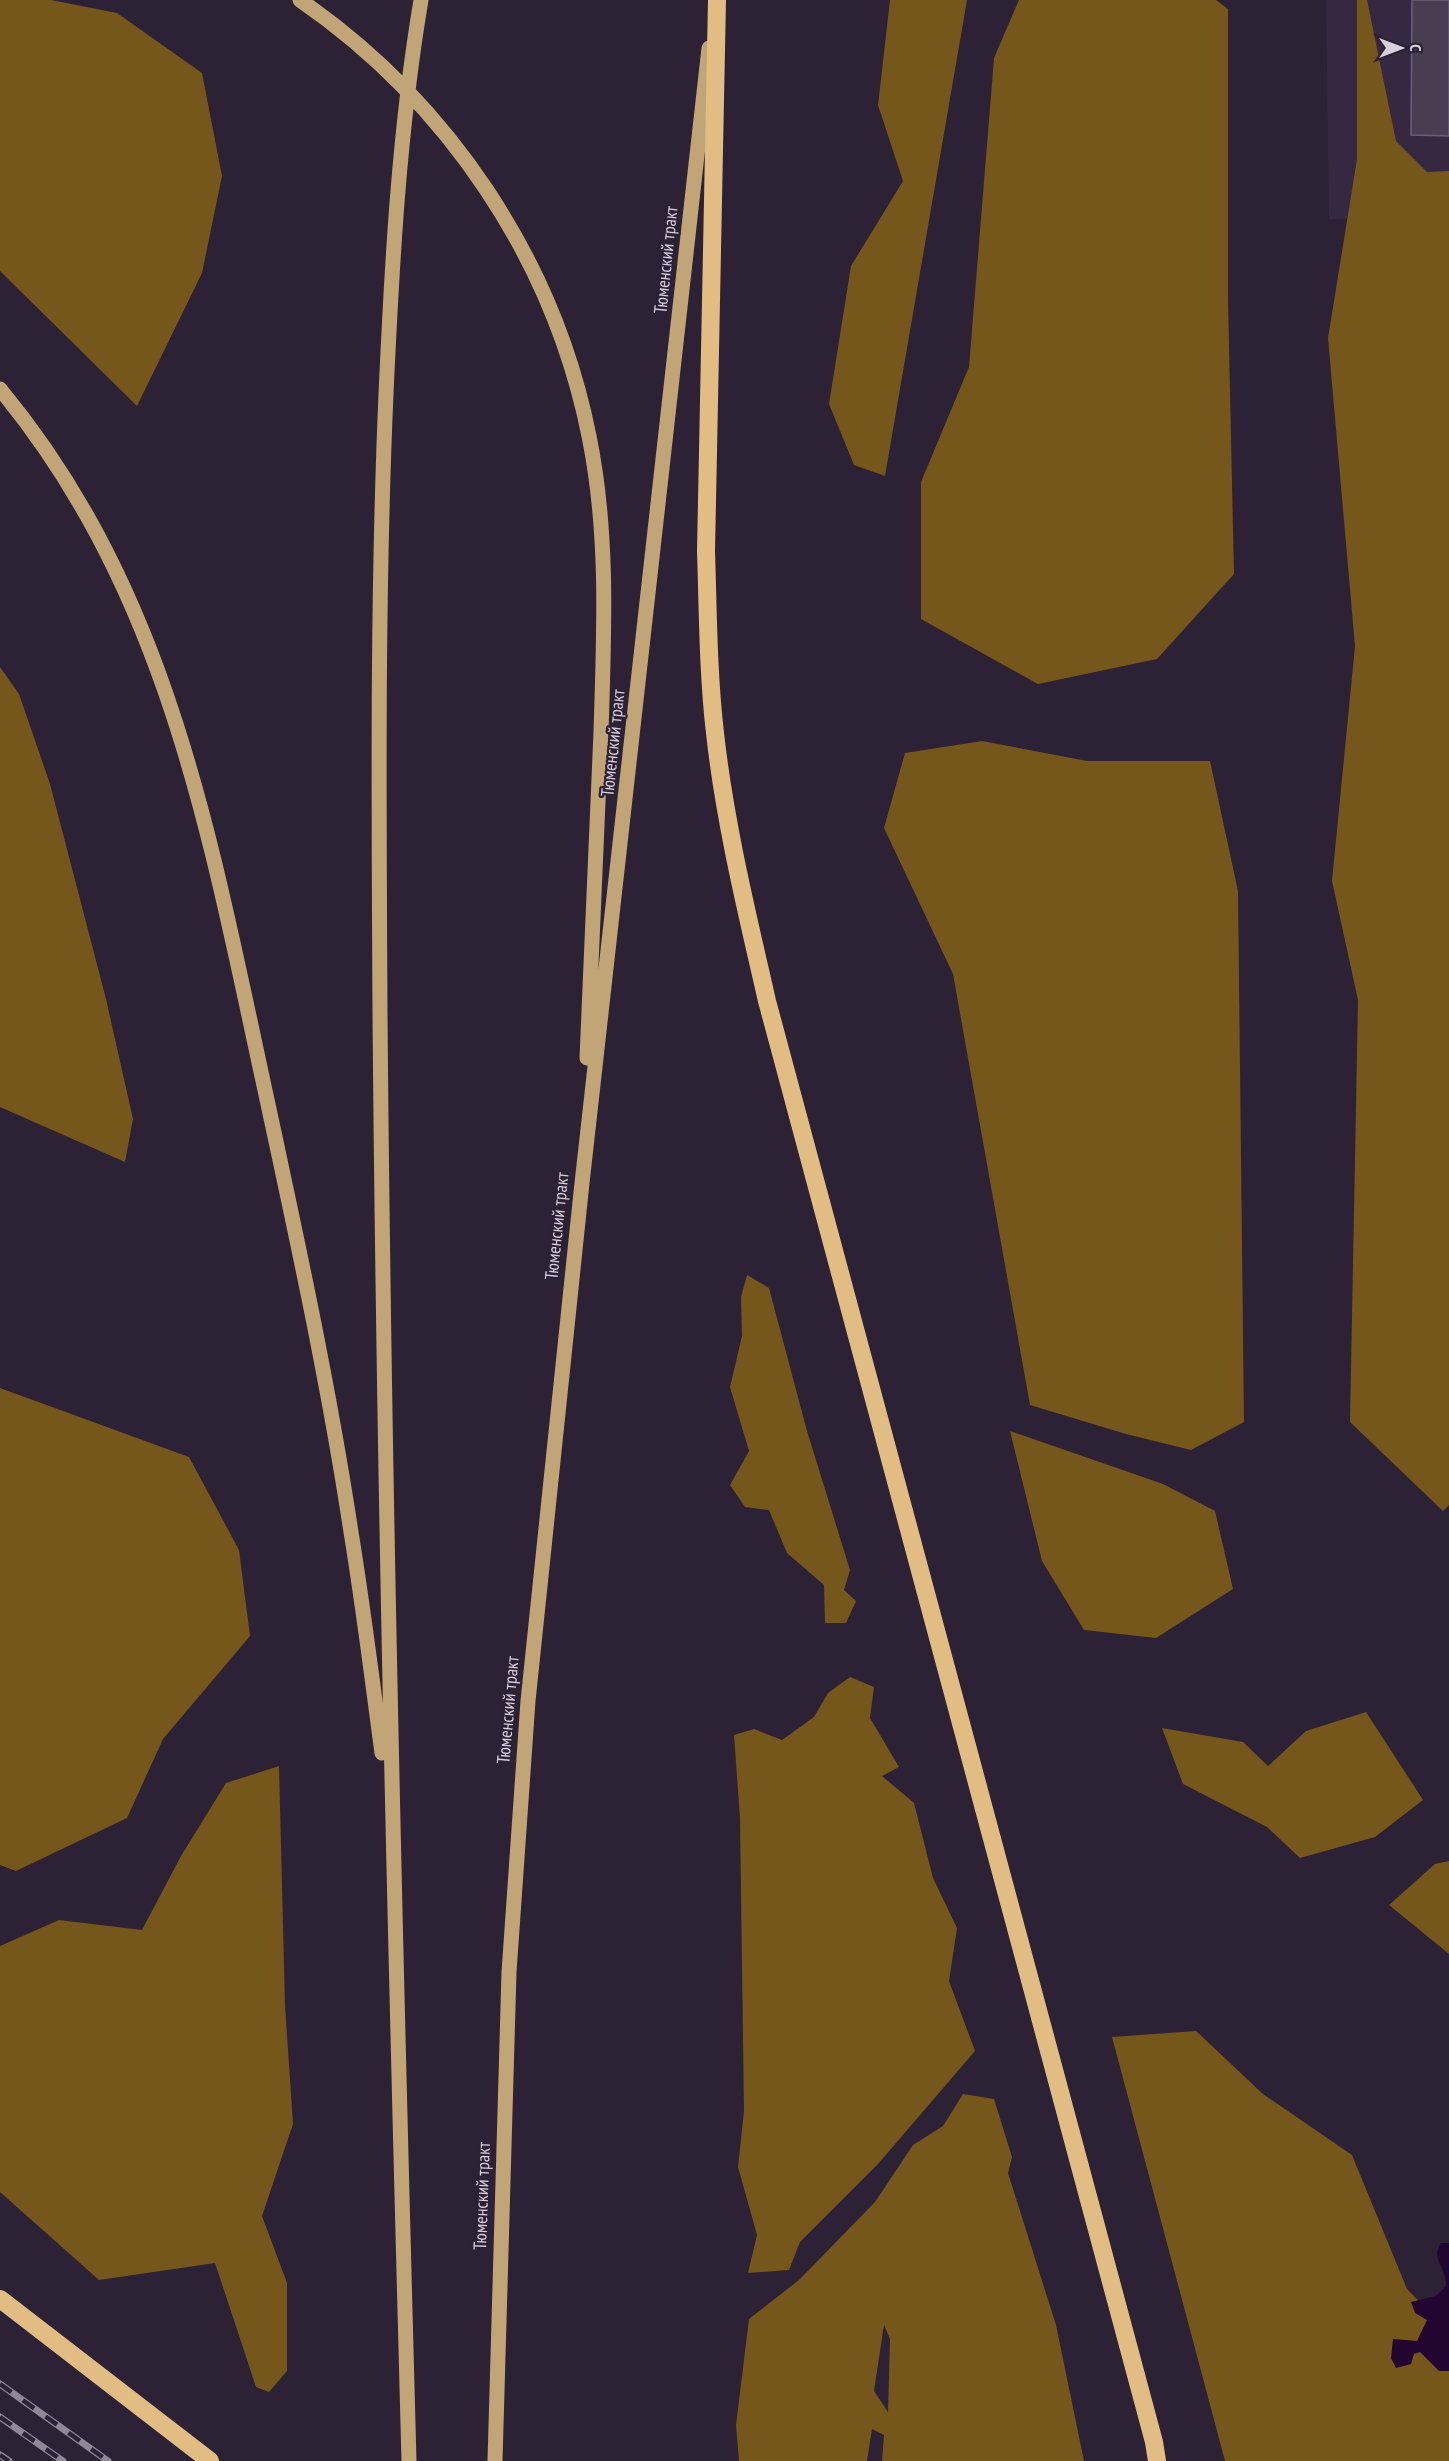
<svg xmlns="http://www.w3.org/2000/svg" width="1449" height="2461" font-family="'PT Sans Narrow',sans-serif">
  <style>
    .built { fill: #372841 }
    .forest { fill: #75561b; fill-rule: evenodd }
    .water { fill: #220531 }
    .building { fill: #4a3d52; stroke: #6c5f75; stroke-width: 1.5 }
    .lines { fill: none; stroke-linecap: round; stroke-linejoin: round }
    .major { stroke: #c2a576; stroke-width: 15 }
    .highway { stroke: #e1bd84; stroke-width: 18 }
    .rail-casing { stroke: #918797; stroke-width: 7 }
    .rail { stroke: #2d2135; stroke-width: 4.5; stroke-dasharray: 14; stroke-linecap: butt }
    .labels { text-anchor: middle; stroke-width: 4.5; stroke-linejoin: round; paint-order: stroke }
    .street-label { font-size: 18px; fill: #d7cfdc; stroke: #2d2135 }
  </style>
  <rect width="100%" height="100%" fill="#2d2135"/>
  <path class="built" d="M1326,0H1449V218L1329,219Z"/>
  <path class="forest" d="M0,0H51L117,13L202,73L222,176L202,273L137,406L0,271Z
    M890,0H967L885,476L854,465L829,404L851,266L903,181L878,105Z
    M1019,0H1216L1228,9V300L1234,574L1157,659L1038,684L921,619V482L969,367L994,58Z
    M1357,0H1367L1396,141L1427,172L1449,171V1505L1443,1511L1350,1422L1358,1000L1332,881L1355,646L1328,338L1357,159Z
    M0,667L19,694L50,784L106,999L133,1119L125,1162L0,1107Z
    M982,741L1087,761H1210L1238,891L1244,1422L1191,1450L1126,1434L1030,1405L953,974L884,828L905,753Z
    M747,1275L769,1288L807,1431L850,1570L844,1590L856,1601L846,1623H825L824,1585L787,1553L769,1510L745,1507L730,1485L749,1451L730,1387L742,1336L741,1297Z
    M0,1388L189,1457L239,1550L250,1636L163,1739L127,1818L16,1871L0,1865Z
    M1010,1431L1163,1484L1215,1511L1233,1589L1156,1638L1084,1630L1042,1561Z
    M850,1677L874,1687L870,1718L899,1767L882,1776L914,1803L933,1878L957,1928L949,1981L975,2051L878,2164L800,2242L789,2270L748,2273L757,2235L738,2167L744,2111L740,1818L734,1735L754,1729L782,1740L814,1717L828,1693Z
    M1366,1712L1423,1800L1375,1837L1300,1858L1267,1827L1183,1784L1162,1728L1243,1742L1268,1766L1306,1731Z
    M279,1766L285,2005L293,2124L262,2216L287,2283V2371L269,2392L256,2387L215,2263L99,2280L0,2192V1946L59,1920L142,1930L181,1856L226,1783Z
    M1449,1861V1954L1389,1905L1435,1864Z
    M1196,2031L1263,2094L1352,2155L1407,2289L1449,2332V2461H1225L1112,2037Z
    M963,2094L994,2099L1012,2157L1008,2173L1056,2325L1084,2461H882L884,2435L872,2429L867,2461H739L736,2425L749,2319L799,2280L875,2202L913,2145L943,2126ZM884,2325L890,2339L888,2412L874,2391Z"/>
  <path class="water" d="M1441,2243H1449V2371H1439L1420,2352L1414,2354L1411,2364L1396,2368L1391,2358L1393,2339L1417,2341L1427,2320L1415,2313L1411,2302L1436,2296L1446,2286C1446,2265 1430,2259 1441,2243Z"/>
  <path class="building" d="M1412,0H1449V136L1411,135Z"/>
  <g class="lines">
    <path class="major" d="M300,0C448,102 554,260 589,436C609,534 604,633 601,732C597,840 592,949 587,1058
      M0,389C167,591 209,832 263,1081C295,1230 328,1380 351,1532C363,1605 372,1679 382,1753
      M409,2461C396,1978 384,1496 380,1013C379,807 377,600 386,394C392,262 399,131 421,0
      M495,2461L509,1972L528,1701L582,1183L709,48"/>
    <path class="highway" d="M717,0L706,551C708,612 708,673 715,733C725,824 747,913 767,1001L1154,2442L1157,2461
      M0,2299L210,2461"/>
    <defs>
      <path id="rail" d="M0,2384L108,2461
        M0,2417L63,2461
        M0,2455L9,2461"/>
    </defs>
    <use href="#rail" class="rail-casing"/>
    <use href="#rail" class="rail"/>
  </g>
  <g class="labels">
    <g class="street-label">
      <text transform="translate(666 260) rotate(-84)" y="6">Тюменский тракт</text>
      <text transform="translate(613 743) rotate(-84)" y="6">Тюменский тракт</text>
      <text transform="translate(557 1226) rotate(-84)" y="6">Тюменский тракт</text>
      <text transform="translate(508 1710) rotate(-85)" y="6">Тюменский тракт</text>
      <text transform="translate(482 2196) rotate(-88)" y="6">Тюменский тракт</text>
    </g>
  </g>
  <g transform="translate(1401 48) rotate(90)" stroke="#2d2135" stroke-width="4.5" paint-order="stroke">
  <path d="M0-4.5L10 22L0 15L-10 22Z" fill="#d7cfdc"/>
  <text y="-9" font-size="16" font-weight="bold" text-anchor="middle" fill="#d7cfdc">С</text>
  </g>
</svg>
